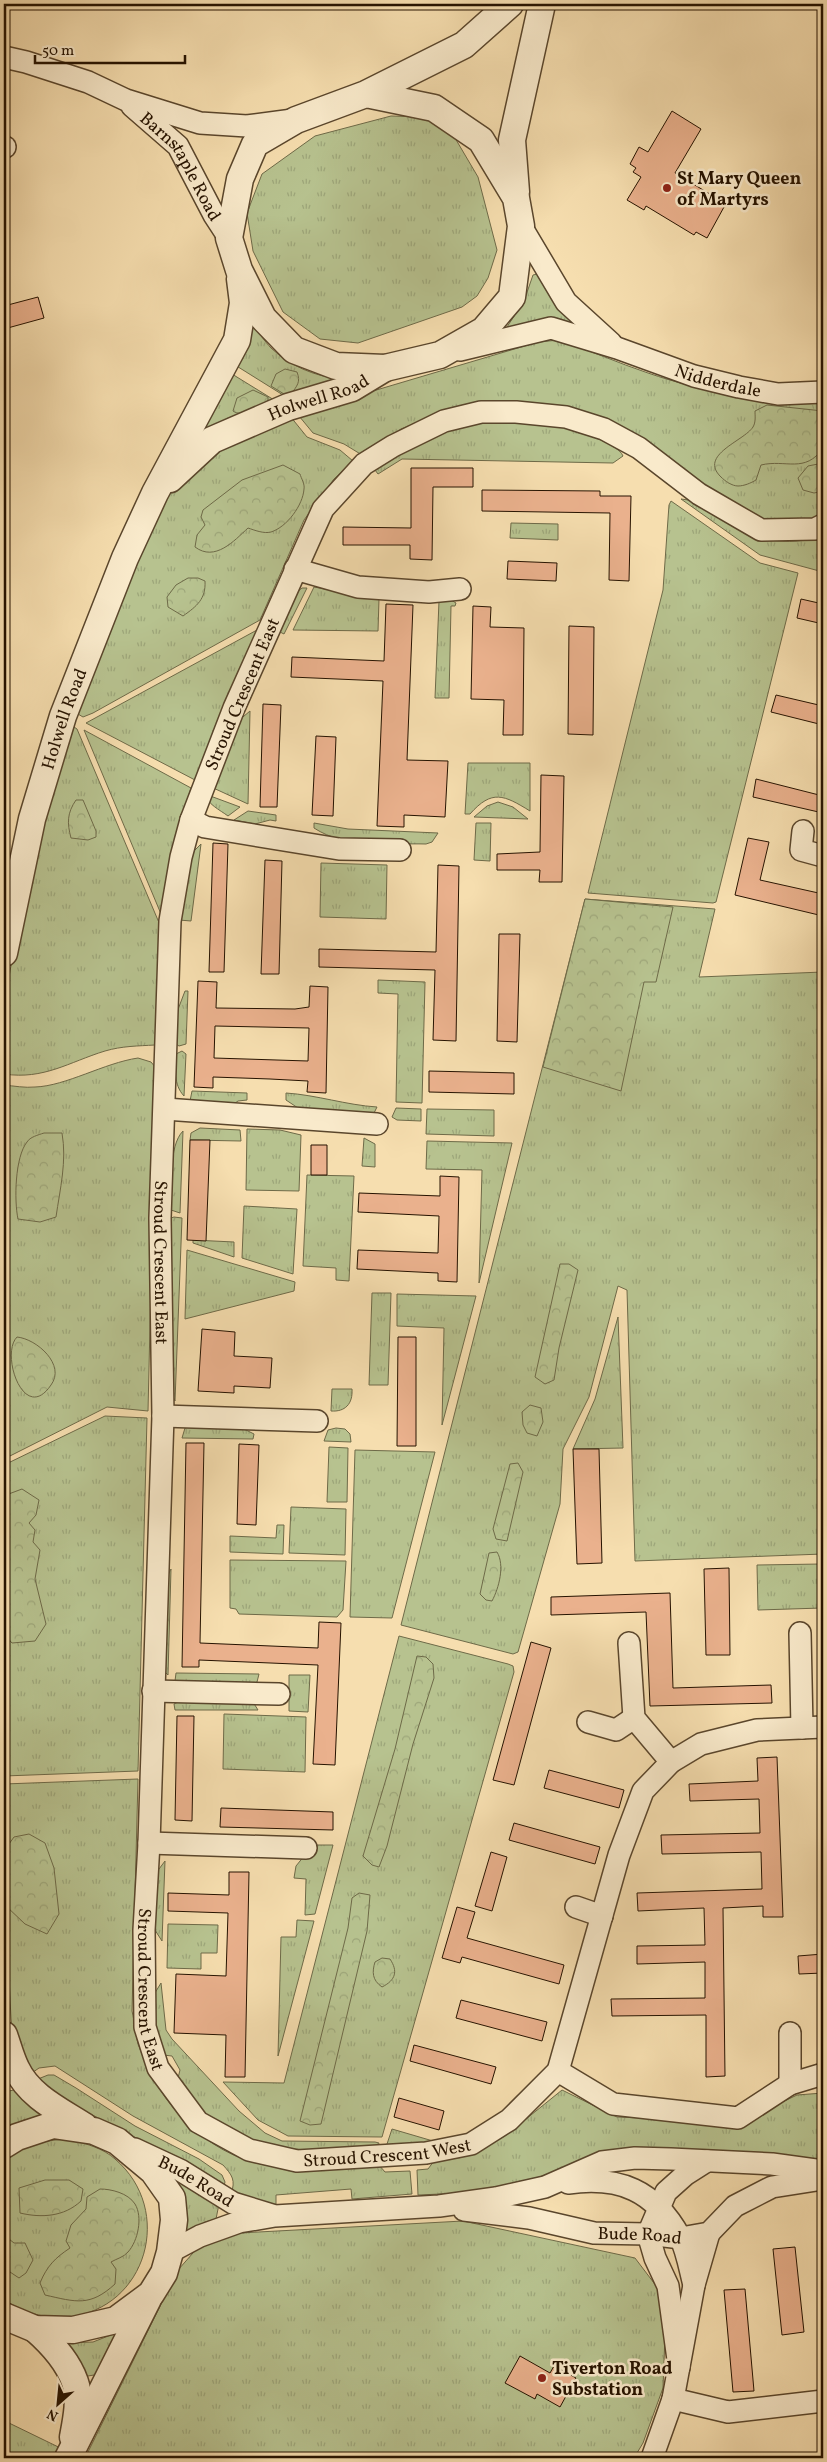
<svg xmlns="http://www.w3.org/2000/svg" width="827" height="2462" font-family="Vollkorn,serif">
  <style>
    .grass { fill: url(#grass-tufts); stroke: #6e6a48 }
    .forest { fill: url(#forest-crowns); stroke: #6e6a48 }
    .building { fill: #eab18d; stroke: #261300; fill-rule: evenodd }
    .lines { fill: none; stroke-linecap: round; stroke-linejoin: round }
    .minor-casing { stroke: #5a462c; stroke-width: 24 }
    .tertiary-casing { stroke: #5a462c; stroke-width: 29 }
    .minor { stroke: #f9eacb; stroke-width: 21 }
    .tertiary { stroke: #f9eacb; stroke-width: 26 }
    .poi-dot { fill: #8f2418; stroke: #f9eacb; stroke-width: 2 }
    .labels { text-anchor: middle; stroke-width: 5; stroke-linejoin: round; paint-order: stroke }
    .street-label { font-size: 18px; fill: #261300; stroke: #f9eacb }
    .poi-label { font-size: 18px; font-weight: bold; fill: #261300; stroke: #f9eacb; text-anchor: start }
  </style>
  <defs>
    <pattern id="grass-tufts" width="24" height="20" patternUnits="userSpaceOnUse" patternTransform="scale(1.25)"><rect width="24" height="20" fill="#b7c28f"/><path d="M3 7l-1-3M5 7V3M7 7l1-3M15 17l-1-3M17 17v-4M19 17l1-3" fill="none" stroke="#9da67a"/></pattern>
    <pattern id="forest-crowns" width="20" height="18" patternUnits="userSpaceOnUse" patternTransform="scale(1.25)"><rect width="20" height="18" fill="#b7c28f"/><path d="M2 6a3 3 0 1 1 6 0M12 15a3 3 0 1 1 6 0" fill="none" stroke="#9da67a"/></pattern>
  </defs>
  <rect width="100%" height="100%" fill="#f6deaf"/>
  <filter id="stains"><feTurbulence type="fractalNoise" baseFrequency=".004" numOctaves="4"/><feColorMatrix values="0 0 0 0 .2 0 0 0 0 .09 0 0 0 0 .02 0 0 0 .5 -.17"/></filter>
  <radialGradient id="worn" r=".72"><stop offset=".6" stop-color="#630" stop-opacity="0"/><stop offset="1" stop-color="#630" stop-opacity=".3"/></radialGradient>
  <path class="grass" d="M391,116L423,117L455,138L478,177L497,250L488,278L477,296L462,307L358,343L320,339L283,312L253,251L247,213L262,174L315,136Z
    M542,273L576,324L505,330L524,301L533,275Z
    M253,327C259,332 265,342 271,348C290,366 314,376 340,379L291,400L235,365Z
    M559,340C589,350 618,363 648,373C703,392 765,402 823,403V518L757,520L613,426L435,415L401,429L362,455L344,444L313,433L299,416L373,391L538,342Z
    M232,374L279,403L186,444Z
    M290,416L307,437L340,450L353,461L334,479L304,520L260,620L93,713L83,717L78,714L111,620L167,496L204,456Z
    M483,422C504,422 525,421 546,423C562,425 618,442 623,456L613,463L402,459L378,474L375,470L431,435Z
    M681,499C702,501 705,508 721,519C753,541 786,547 823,536V572L760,555Z
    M671,501L760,563L798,573L716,902L713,903L588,893L663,590L669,505Z
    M511,523L558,524V540L510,538Z
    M314,587L379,599L378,631L293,630Z
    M302,588H307L284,634L276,630L293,595Z
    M451,600L456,603L455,606H451L449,698H435L439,601Z
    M257,630L195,780L86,723Z
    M250,711L248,804L209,786L237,722Z
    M74,727L77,729L160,925L155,1045C138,1046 122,1046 105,1051C69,1062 44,1080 4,1074V1005L20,915L44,820Z
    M84,730L191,788L175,840L161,914Z
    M468,763H530V811C504,795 492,789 470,814H465Z
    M205,794L240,807L228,816C220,810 207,804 205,794Z
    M498,802L513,807L528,819L474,817L487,806Z
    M248,811L276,815V821L270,820L255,824L234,820Z
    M314,823L348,829L438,833L432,842L426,844C389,843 346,849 314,828Z
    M476,823H491L490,861L474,860Z
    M201,844L191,921L179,920L191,858L194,851Z
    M321,863L387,865L386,919L320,917Z
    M585,899L715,909L699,977L823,972V1554L635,1561L627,1290L618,1286L589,1397L563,1449L560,1504L518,1652L513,1654L401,1625Z
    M378,980L425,982L422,1103L396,1102L398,994L378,993Z
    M185,991H188L186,1044L179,1046L176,1044L177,1012Z
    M182,1051L186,1054L184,1096C173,1084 176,1070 176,1054Z
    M138,1058L151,1062L156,1068L148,1411L107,1407L4,1459V1085C14,1086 25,1088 35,1087C66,1086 104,1063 138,1058Z
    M192,1091L247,1093V1100L238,1101L231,1106L190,1101Z
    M286,1093C317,1095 346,1105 377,1107L372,1117L298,1108L286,1100Z
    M396,1108L421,1109V1121L397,1120L392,1117Z
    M427,1109L494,1110V1136L426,1134Z
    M200,1128L240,1130L241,1141L190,1140L191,1133Z
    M247,1129L280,1130L301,1135L299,1191L246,1190Z
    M183,1131L180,1213L171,1210C172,1189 168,1146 183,1131Z
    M364,1138L375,1144V1167L362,1166Z
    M427,1141L512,1143L479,1283L482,1170L426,1169Z
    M307,1175L354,1176L349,1281L336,1280V1268L303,1266Z
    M244,1206L297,1209L293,1274L242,1258Z
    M174,1217L182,1218L175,1401L166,1379L171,1218Z
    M193,1240L234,1242V1257L193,1243Z
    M187,1250L295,1282L294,1291L185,1319Z
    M372,1293H391L388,1385H369Z
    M397,1294L476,1296L442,1425L444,1328L397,1326Z
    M618,1317L623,1448L573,1449L595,1399Z
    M332,1389H352C353,1404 345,1412 331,1411Z
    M105,1416L147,1418L138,1771L4,1776V1465Z
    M191,1426L240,1427L254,1434L253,1439L182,1438L185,1428Z
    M336,1428L345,1429L350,1434L351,1442L324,1441L328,1430Z
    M329,1447L348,1448L347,1502H327Z
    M355,1450L435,1452L392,1618L350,1617Z
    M291,1507L346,1509L345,1555L289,1553Z
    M277,1525H284L283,1554L230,1552V1536L276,1538Z
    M230,1560L346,1561L343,1610L337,1617L239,1614L236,1609L230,1608Z
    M821,1564L822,1608L758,1610L757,1565Z
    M171,1569L168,1675L162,1669L167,1577Z
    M399,1636L508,1664L513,1666L514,1672L382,2137L288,2136L258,2120L223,2082L284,2083Z
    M176,1673L259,1674L257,1682L250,1686L175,1681Z
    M289,1675H310L308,1712L289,1711Z
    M180,1701L253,1702L258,1710H175L174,1704Z
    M224,1714L306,1717L305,1772L223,1769Z
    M138,1779L132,2011C135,2023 135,2037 140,2049C159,2103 206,2154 265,2165C302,2172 342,2166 379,2165L385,2172L410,2171L412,2194L352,2199L351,2189L276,2195V2205H264L231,2194C236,2180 232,2175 223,2165L133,2116L55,2066L39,2068L29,2075L14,2047L11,2019L4,1871V1784Z
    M313,1845H333L315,1914L305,1915L306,1879L294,1878L296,1866Z
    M165,1861L162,1941L153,1927L156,1873Z
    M297,1920L314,1921L278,2056L281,1937H296Z
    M168,1924L218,1925L217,1953H201V1969L167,1968Z
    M161,1983L166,2030L172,2039L239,2111L265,2133L282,2141L375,2142L379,2143L378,2146C312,2150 264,2159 208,2117C196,2108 187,2093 177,2082L180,2070L172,2056L163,2055L157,2041L150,2001Z
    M48,2075H54L76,2088L135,2126L199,2159L222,2175L225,2182L223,2190L184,2163L41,2088L33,2081Z
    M19,2089L44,2116L24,2120L4,2130V2092Z
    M562,2090L617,2117L644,2118L774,2106L797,2095L823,2093V2162L591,2159L516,2185L463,2193L418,2195L417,2170L428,2169L434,2161L485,2146L505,2136Z
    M392,2129L433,2141L426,2144L386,2147Z
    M70,2139C86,2144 103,2148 115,2159C175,2210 147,2309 68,2317C46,2319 22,2313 4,2299V2158C26,2144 44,2140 70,2139Z
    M181,2179L219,2204L216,2219L205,2222L186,2234L182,2192L178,2182Z
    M463,2221L635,2258L657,2287L665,2335L663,2388L643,2443L634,2458H85L178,2270L200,2245L240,2233Z
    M121,2331L106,2373L82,2377L61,2343L93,2342Z
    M4,2423H9L81,2458H4Z"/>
  <path class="forest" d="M285,369L297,372C301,382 297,386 291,394H284L271,386L276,374Z
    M253,390L268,397V400C261,407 242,418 233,411L237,398Z
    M767,405L823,411V448C805,474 786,459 761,465L756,480C751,483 744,486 738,486C732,486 725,481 721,477C698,455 744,441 753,427C756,422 755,416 755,411Z
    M823,463V491L814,493L803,490L798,478L808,466Z
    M283,465L300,474C301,478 305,484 304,489C303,505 287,527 271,532C264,534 254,530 248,528C234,541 215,562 195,547L197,535L205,525L201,517L203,510L242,480Z
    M188,578H198L205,581C206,599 197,606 183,616L168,607L167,597L176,585Z
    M76,800H83L96,831V837L88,840L71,838C67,823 67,813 76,800Z
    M585,899L673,907L656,982H644L621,1091L543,1067Z
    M44,1133H62C67,1161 60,1189 56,1217L40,1222L18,1219C14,1200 15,1157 27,1142C30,1137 38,1135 44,1133Z
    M560,1264H569L578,1270L559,1348L554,1380L545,1384L535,1377Z
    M17,1337C37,1339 66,1365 51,1385C24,1425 0,1354 17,1337Z
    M530,1405L541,1408L543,1422L537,1436L527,1433L523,1425L522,1412Z
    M518,1463L523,1472L507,1541L496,1539L493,1529L510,1464Z
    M22,1489L39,1500L36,1515L29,1523L35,1530L33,1542L40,1550L35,1579L46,1624L35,1641L12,1643L4,1634V1498L6,1495Z
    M497,1552C505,1565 499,1588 492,1601L486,1600L480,1594L489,1553Z
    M417,1656L426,1657L433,1664L434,1678L413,1744L387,1846L379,1867L372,1865L363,1856L395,1749Z
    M29,1834L45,1843L54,1868L59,1914L47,1934L25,1924L5,1905L4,1851L14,1837Z
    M359,1893L370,1895L367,1931L321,2124L310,2125L300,2121L348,1928L352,1898Z
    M382,1958L390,1959C398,1971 396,1980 382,1987C372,1980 372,1972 375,1962Z
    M45,2180H69L83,2189L81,2201C64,2217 41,2218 20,2213L19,2188Z
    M100,2189C111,2189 128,2193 135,2204C143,2217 138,2241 128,2252C124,2257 116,2259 111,2262L116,2269L115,2284C90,2307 76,2302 45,2295L40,2283C47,2266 55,2258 70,2248L66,2241L71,2225L86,2209L87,2197Z
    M4,2235L14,2243H25L33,2260L26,2273L19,2278L4,2268Z"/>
  <path class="building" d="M672,111L701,129L675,173L718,199L716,202L724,207L707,238L696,232L694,235L646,206L644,210L627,200L641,177L633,172L636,168L630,164L639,147L648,152Z
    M38,297L44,318L4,329V306Z
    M411,468H473V487H433L432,560L410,559V545H343V527L411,528Z
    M482,490L600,491V496H631L629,581L609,580L610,513L482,511Z
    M508,561L557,563L556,581L507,579Z
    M801,599L823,604V624L797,618Z
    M386,604L413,605L407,760L448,761L445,817L404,815V827L377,826L383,681L291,677L292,657L384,661Z
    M473,606L491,607L490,627L524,628L523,735H503L504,700L471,699Z
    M569,626L594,627L593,735L568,734Z
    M776,695L823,706V725L771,712Z
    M263,704L281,705L277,807H260Z
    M316,736L336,737L333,816L312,815Z
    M541,775L564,776L562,882H539L540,870H497V854L540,852Z
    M756,779L823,796V813L753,797Z
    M748,838L769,842L760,880L823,894V916L735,895Z
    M213,843L228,844L224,972H209Z
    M265,860L282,861L279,974H261Z
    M438,865L459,866L456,1041L433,1040L435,970L319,967V949L436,952Z
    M499,934H520L517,1042L497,1041Z
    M198,981L217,982L216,1008L295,1009L309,1007L310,986L328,987L326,1093L307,1092L308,1081L270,1079L213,1077V1088L194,1087ZM215,1026L309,1028L308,1061L214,1058Z
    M429,1071L514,1073V1094L429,1092Z
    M190,1140H210L206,1241L187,1240Z
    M311,1145H327V1175H311Z
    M440,1176L459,1177L457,1282L438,1281V1273L357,1269L358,1250L438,1253L439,1216L358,1212L359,1193L440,1196Z
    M202,1329L235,1332L234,1356L272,1358L270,1388L234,1386V1393L198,1391Z
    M398,1337H416V1446H397Z
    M186,1443H204L200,1643L318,1648L319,1622L341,1623L335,1765L313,1764L318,1665L199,1660V1667H182Z
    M239,1444L259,1445L256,1525L237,1524Z
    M573,1449H599L602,1563L577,1564Z
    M729,1568L730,1655H706L704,1569Z
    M670,1593L673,1688L771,1685L772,1703L650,1706L646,1612L551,1615V1597Z
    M531,1642L551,1648L514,1785L493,1780Z
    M177,1716H194L192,1821L175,1820Z
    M777,1757L783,1917H763V1906L723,1908L725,2076L706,2077V2015L612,2016L611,1999L705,1998V1962L637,1964V1946L705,1945L704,1908L638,1911L637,1893L762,1889L761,1852L662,1854L661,1835L760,1833L759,1799L690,1801L689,1784L758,1781L757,1758Z
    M549,1770L624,1790L619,1808L544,1788Z
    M221,1808L333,1812V1830L220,1827Z
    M514,1823L600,1847L595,1864L509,1840Z
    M491,1852L507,1857L492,1911L475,1906Z
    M229,1872H249L245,2077H225L226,2035L174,2033L176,1974L226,1976L228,1913L168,1911V1893L229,1895Z
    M457,1907L475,1912L467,1938L564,1965L559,1984L462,1957L460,1963L442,1958Z
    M823,1954V1973L799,1974L798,1956Z
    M461,2000L547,2022L542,2041L456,2018Z
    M414,2045L496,2067L491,2084L410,2061Z
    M399,2098L444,2111L439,2130L394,2117Z
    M795,2247L804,2332L782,2335L773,2249Z
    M745,2289L754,2391L733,2392L724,2290Z
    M520,2356L550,2373L554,2366L576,2378L560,2407L537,2394L535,2399L505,2383Z"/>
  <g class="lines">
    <defs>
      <g id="minor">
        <path d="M4,57L26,62L88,82L126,100L200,123L247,126L293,120"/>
        <path id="s1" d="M132,106L178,146L214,215L229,238"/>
        <path d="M4,147H5"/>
        <path d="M521,226L566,302L611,343"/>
        <path id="s2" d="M460,350L551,328L617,348L694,376L739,387L778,394L823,392"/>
        <path id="s3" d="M823,525L815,529L761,530L699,494L639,448L604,429L566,417L516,412H481L444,421L393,446L364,464L323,509L234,708L191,820L181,857L170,921L160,1218L163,1416L149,1843L144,1930L145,2027L158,2068L198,2122L249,2150L297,2161L426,2153L471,2144L509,2120L558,2071L619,1855L643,1791L671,1762L701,1744L757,1730L823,1727"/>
        <path d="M295,569L358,587L429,592L460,589"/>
        <path d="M191,820L205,827L339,849L400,850"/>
        <path d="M803,831L801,850L823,856"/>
        <path d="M165,1109L377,1124"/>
        <path d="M163,1416L317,1421"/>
        <path d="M800,1633L802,1728"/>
        <path d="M629,1643L634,1718L671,1762"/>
        <path d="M153,1691L279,1694"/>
        <path d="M588,1722L616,1730L634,1718"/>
        <path d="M149,1843L306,1848"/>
        <path d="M576,1907L602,1916"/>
        <path d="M790,2033V2084"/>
        <path d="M558,2071L613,2104L738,2118L790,2084L823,2074"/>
        <path id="s4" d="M135,2149L180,2170L233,2203L272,2215"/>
        <path d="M568,2183C620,2176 654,2190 680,2237C687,2251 690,2270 694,2285"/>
        <path id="s5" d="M464,2210L529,2218L594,2233L648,2234L681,2238L709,2233L735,2206L772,2187L823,2179"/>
        <path d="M170,2252L200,2236L239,2222L275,2216L439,2206L496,2198L545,2187L602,2162L635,2158L671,2159L772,2164L823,2171"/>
        <path d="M679,2367L668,2286L655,2258L648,2234L666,2192L685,2175L707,2161"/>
        <path d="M673,2399L728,2412L823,2401"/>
        <path d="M652,2458L673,2399L694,2285L709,2233"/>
      </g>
      <g id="tertiary">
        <path d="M366,94L434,108L481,140L516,198L521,226L512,297L484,330L440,355L385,368L336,366L294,350L263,318L239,270L229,238L240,179L255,144L296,120L366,94L464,45L510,4"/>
        <path d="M516,192L512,140L542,4"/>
        <path id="s6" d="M170,479L212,440L288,407L352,388L385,368"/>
        <path id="s7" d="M4,953L32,819L63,716L125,558L155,493L237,340L243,303L240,279"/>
        <path d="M4,2035C8,2046 11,2058 16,2068C29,2096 59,2110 84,2126"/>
        <path d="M4,2145L17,2137L53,2125L94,2131L117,2141L153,2171L172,2198L174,2220L170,2252L164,2273L151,2294L116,2320L73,2330L35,2329L4,2316"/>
        <path d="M35,2329C51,2343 68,2362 75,2382C81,2398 76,2421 73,2437"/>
        <path d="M68,2458L148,2299"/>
      </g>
    </defs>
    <use href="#minor" class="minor-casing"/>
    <use href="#tertiary" class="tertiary-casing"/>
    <use href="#minor" class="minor"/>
    <use href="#tertiary" class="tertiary"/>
  </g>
  <g class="poi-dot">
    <circle cx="667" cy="188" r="5"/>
    <circle cx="542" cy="2378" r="5"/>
  </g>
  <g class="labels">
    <g class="street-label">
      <text dy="6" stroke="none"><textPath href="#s1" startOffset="79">Barnstaple Road</textPath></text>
      <text dy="6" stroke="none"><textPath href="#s2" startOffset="269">Nidderdale</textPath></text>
      <text dy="6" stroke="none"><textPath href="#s6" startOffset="172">Holwell Road</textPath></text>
      <text transform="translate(242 694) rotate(-67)" y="6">Stroud Crescent East</text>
      <text dy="6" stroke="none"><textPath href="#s7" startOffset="242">Holwell Road</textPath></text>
      <text dy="6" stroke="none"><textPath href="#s3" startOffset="1348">Stroud Crescent East</textPath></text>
      <text dy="6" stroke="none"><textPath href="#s3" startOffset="2076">Stroud Crescent East</textPath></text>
      <text dy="6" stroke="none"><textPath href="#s3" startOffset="2421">Stroud Crescent West</textPath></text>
      <text dy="6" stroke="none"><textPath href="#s4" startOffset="69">Bude Road</textPath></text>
      <text dy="6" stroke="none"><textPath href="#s5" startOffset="178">Bude Road</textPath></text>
    </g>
    <g class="poi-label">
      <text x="677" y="184">St Mary Queen<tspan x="677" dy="21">of Martyrs</tspan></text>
      <text x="552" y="2374">Tiverton Road<tspan x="552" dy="21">Substation</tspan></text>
    </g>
  </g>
  <rect width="827" height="2462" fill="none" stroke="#f6deaf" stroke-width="20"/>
  <rect x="5" y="5" width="817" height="2452" fill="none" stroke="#261300" stroke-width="2.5"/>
  <rect x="10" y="10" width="807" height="2442" fill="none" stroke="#261300"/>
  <g transform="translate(58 2404) rotate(207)" stroke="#f9eacb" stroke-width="4" paint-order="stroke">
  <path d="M0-4L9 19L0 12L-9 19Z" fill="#261300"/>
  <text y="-8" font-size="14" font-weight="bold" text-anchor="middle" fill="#261300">N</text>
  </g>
  <path d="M35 55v8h150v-8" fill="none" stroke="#261300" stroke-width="2.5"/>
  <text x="42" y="55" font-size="15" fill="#261300" stroke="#f9eacb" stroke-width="4" paint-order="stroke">50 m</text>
  <rect width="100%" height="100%" filter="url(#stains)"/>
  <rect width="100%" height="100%" fill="url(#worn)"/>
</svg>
